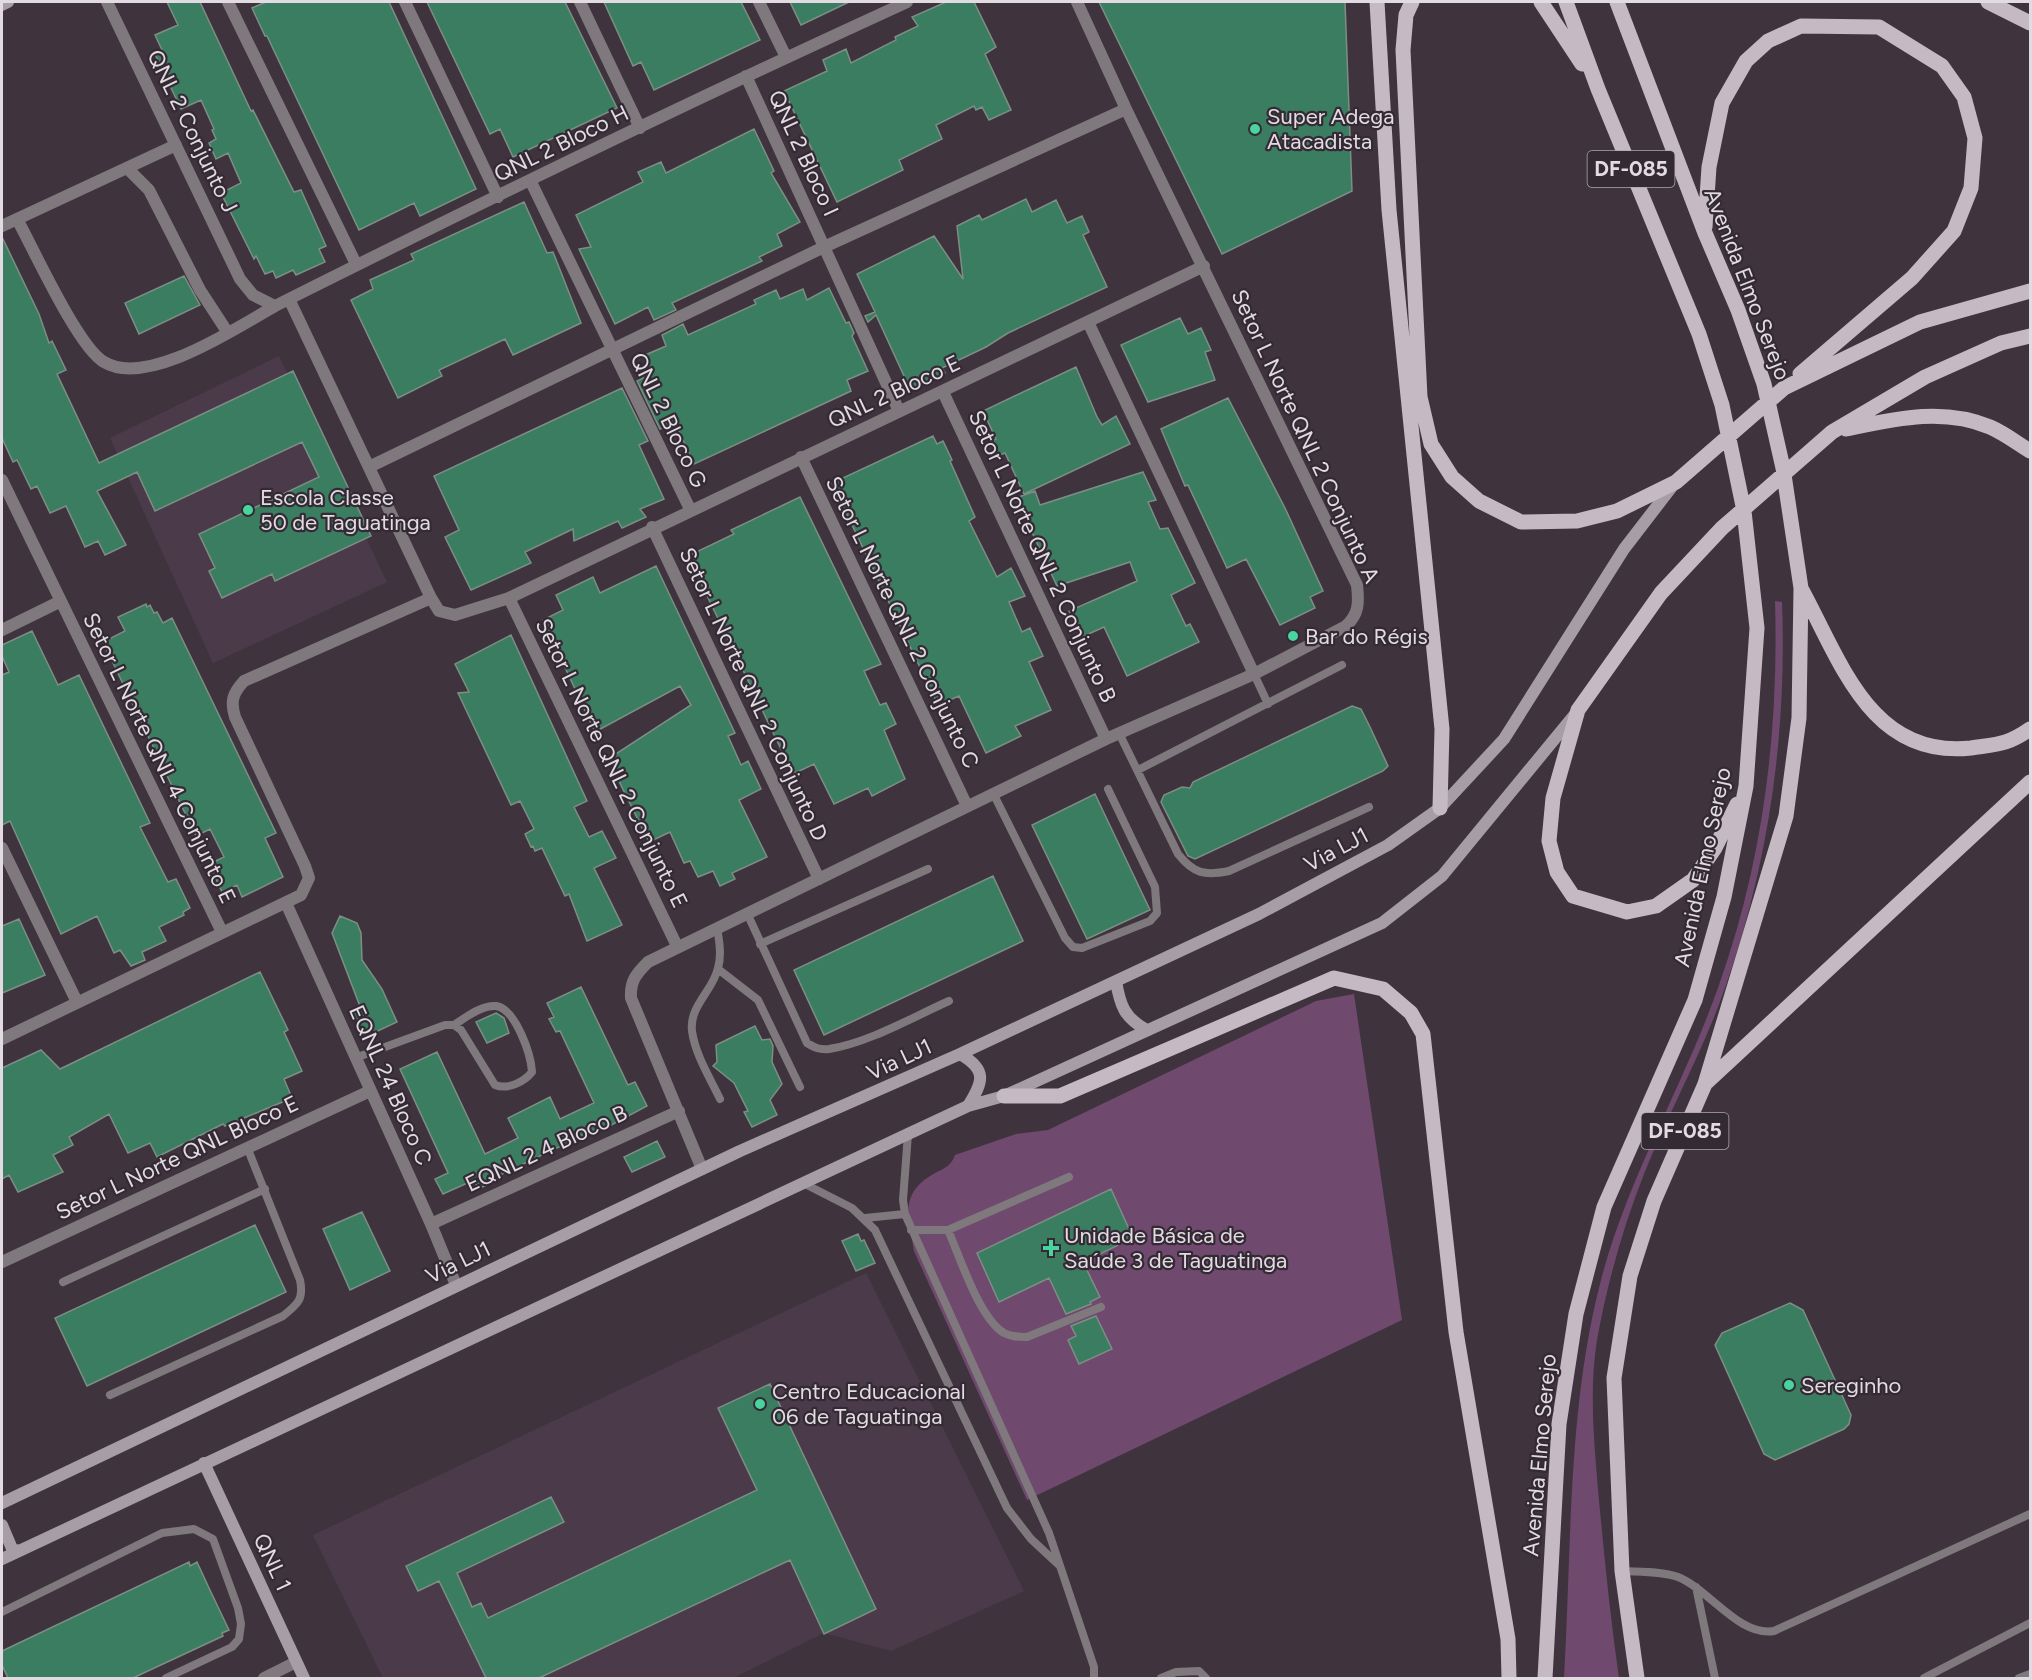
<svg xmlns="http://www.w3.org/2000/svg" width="2032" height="1680" font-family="Figtree,sans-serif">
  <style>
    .built { fill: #4b3b4a }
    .green { fill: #70496f }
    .building { fill: #3b7d61; stroke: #7d8e85; stroke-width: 1.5 }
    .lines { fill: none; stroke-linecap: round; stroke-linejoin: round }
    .lane { stroke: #7f797e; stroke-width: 8 }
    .street { stroke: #7f797e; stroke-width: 12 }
    .secondary { stroke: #a69da6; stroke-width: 12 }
    .primary { stroke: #c5b9c4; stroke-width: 15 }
    .poi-dot { fill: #47d49e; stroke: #342a34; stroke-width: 2 }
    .labels { text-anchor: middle; stroke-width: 4.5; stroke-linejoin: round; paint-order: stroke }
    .shield { fill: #342a34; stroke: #aea6ae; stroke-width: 1.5 }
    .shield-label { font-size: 21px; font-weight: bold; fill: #e2dbe2 }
    .poi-label { font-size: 22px; fill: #e2dbe2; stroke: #342a34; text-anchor: start }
    .street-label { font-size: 22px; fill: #e2dbe2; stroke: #342a34 }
  </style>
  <rect width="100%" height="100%" fill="#3f343e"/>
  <path class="built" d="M279,356L387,582L213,663L110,438Z
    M866,1273L1024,1591L891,1651L824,1633L733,1678H383L313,1535Z"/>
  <path class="green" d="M1775,601L1782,602C1787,733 1769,862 1726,985C1704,1050 1669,1111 1644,1174C1623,1227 1607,1284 1597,1340C1589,1390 1594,1440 1598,1490C1604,1553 1610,1616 1619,1678H1564C1572,1542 1567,1401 1604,1269C1632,1170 1685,1082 1719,985C1763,861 1779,732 1775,601Z
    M1354,994L1402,1320L1027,1500L914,1251C908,1216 899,1193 935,1173C945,1168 951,1166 955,1155L1016,1134L1048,1130L1316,1001Z"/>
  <path class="building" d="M167,2H200L251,111L253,110L294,192L301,190L326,246L319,249L325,262L296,275L293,270L276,278L273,271L265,274L256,256L254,259L221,193L241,183L228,153L216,159L209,143L216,139L212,130L214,129L201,100L181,109L155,54L162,50L155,35L178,25Z
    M266,2H389L476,189L420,216L414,203L359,230L267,36H265L252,8Z
    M427,2H565L617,108L513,157L500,129L490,134Z
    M604,2H741L760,40L654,90L641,62L633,66Z
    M790,2H849L801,25Z
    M946,2H974L996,47L985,54L1011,110L989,120L982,107L976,110L974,106L936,125L942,139L899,160L903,170L837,202L784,91L827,71L823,60L846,49L851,63L896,40L895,37L918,26L912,17Z
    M1099,2H1345L1352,191L1222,254Z
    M754,129L774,171L771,173L800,222L777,234L782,246L759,257L762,261L672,303L676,310L654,320L648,307L615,324L579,249L591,247L576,215L643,182L638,172L661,162L666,173Z
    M1026,199L1032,212L1056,200L1067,223L1082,216L1089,232L1083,235L1107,287L1008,333L986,347L942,368L945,373L910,389L876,315L868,322L865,316L875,312L857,274L934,236L963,279L957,226L979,215L982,220Z
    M524,202L547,253L553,252L581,323L513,355L505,339L439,370L442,376L398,398L351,300L373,289L370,280L414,260L411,254Z
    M2,237L39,314L49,343L52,341L66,370L57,374L99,463L293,371L371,536L275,581L272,574L222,598L209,571L215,568L199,534L319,477L302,442L155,511L137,472L97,491L126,545L105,555L98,541L85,547L66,506L50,513L37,486L31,489L17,460L13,462L2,438Z
    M184,276L200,305L139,334L125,303Z
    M829,288L846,323L849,322L854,333L852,336L868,371L847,380L851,391L694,464L675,423L660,429L637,381L651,374L643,356L666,346L662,335L683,324L688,335L756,304L754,300L776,290L780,299L803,289L807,300Z
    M1180,318L1188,334L1201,328L1211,350L1205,352L1215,380L1148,402L1121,345Z
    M1076,367L1097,417L1102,425L1116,416L1130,444L1024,494L1005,453L997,456L990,442L996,439L983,411Z
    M622,388L648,441L639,445L664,499L640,509L646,517L622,528L618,521L574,541L573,529L525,552L531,563L471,590L445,537L459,530L434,476Z
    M1228,398L1285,508L1323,591L1310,597L1315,608L1280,625L1246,559L1227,568L1188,485L1185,486L1161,429Z
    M933,436L937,444L943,441L952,460L950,461L975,517L969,521L997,577L1011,568L1025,596L1009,602L1022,632L1030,628L1043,656L1029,662L1051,710L1015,726L1021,736L986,753L959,696L938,705L832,483Z
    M1143,472L1156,500L1148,502L1160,529L1168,528L1195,583L1171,595L1186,626L1190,624L1199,642L1127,676L1104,627L1082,637L1069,611L1137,581L1130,562L1057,586L1016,498L1035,491L1040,505Z
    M800,497L881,664L864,671L880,705L886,703L896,724L884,730L905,779L872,796L868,788L834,804L814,764L793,774L699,579L703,577L692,554L734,534L731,530Z
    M656,566L735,733L728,736L741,765L748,761L761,789L739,800L767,857L732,873L735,879L720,886L713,871L698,877L690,861L684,863L670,832L649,842L608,759L691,705L680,686L595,732L543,620L563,610L556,595L593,577L600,593Z
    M146,604L147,607L150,605L154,613L157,612L163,623L172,618L276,833L265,838L283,877L242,897L237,885L222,892L209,864L224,857L210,829L196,836L103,642L125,631L118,617Z
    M32,631L58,685L79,675L150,823L140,827L168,882L176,879L190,908L183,912L184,915L159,927L166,941L142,952L145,960L131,966L120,950L114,953L97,916L61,934L10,821L2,825V675L9,672L2,656V645Z
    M511,635L587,801L574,807L589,837L602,831L616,858L594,868L622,925L587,941L569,894L565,896L542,848L535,851L533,846L531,847L525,834L534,829L520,801L511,805L458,693L469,692L455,664Z
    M1352,706L1361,709L1370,727L1388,766L1383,771L1195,859L1188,856L1161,802L1164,795L1182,787L1190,788L1193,782Z
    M1095,794L1150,910L1087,939L1032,825Z
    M993,876L1023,941L824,1035L794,970Z
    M340,916L357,923L361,933L362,960L382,989L397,1022L365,1037L353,1013L361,1009L332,933Z
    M19,919L45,975L2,993V926Z
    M260,972L288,1030L284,1032L302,1071L284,1079L292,1098L225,1126L223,1124L157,1157L150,1143L128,1153L109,1114L69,1137L73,1145L53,1155L63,1172L18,1192L9,1175L2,1179V1068L41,1050L60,1069Z
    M581,987L628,1085L635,1082L647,1106L604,1129L603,1126L498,1176L493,1182L478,1189L474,1180L443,1194L435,1179L448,1173L400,1069L437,1052L485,1154L518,1138L508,1118L550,1097L560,1119L594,1103L560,1031L556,1032L549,1019L554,1017L547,1003Z
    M496,1013L504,1018L509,1033L487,1043L476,1022Z
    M755,1026L762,1040L770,1039L773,1046L772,1062L782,1084L770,1100L777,1115L752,1127L744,1112L748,1111L734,1083L713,1066L717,1062L716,1045Z
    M657,1141L665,1157L632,1172L624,1157Z
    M1111,1189L1133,1238L1083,1262L1100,1297L1090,1302L1091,1304L1066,1314L1049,1278L999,1302L977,1253Z
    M362,1212L390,1271L350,1290L323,1229Z
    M255,1225L286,1292L87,1386L55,1318Z
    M858,1234L861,1241L864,1240L875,1263L856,1271L842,1241Z
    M1790,1303L1803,1310L1851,1415L1849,1424L1844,1429L1775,1460L1764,1454L1715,1345L1722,1333Z
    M1096,1316L1112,1349L1079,1364L1068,1340L1076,1336L1071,1326Z
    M770,1384L876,1609L824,1634L790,1560L539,1678H486L439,1581L418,1591L406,1566L551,1497L564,1522L457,1573L472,1607L481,1603L488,1618L757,1490L718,1408Z
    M189,1562L190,1566L197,1562L209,1588L229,1630L222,1633L223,1636L133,1678H8L2,1665V1651Z"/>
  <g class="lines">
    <path class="lane" d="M1254,674L1268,704
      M1119,733L1178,854C1194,874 1205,876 1229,871L1369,807
      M1138,770L1342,665
      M993,793L1065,938L1073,947L1082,948L1150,921L1157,913L1155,887L1108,789
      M747,913L807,1043C815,1048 820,1050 829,1049C868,1043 913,1017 949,1001
      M717,927C719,940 722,955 718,968C713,991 689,1006 692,1031C695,1054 710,1078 720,1099
      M760,944L928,869
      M718,969L758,1000L800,1087
      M355,1058L445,1025H454L461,1030L495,1085C508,1090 524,1082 532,1072C531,1055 516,1009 496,1006C481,1005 465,1018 454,1025
      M908,1134L903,1200L905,1214L1049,1533L1094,1667V1678
      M805,1184L852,1208L875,1230L1007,1508L1031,1539L1059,1565
      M865,1218L905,1214
      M911,1230H948L1069,1177
      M948,1230C960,1257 979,1318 1004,1333C1012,1337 1019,1337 1027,1337L1101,1307
      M63,1282L265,1189
      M110,1395L283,1316C298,1304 304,1299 300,1280L247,1147
      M1622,1571C1640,1572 1661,1571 1678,1577C1710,1590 1739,1637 1774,1631L2030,1514
      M1696,1587L1715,1678
      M2,1612L162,1533L194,1529L213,1539L238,1608L241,1624L239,1639L232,1647L166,1678
      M1161,1678L1176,1672L1199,1671L1206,1678
      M1924,1678L2030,1623
      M2019,1678L2030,1674"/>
    <path class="street" d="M107,2L240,279L253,295L275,306C484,201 695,99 907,2
      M228,2L356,264
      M405,2L498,197
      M580,2L640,128
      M759,2L786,57
      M746,76L899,411
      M127,168L149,190L200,290L228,333
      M531,182L690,509
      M17,219C34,250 78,347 104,362C147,388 236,328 275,306
      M2,226L176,145
      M289,299L431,598L439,611L455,615L509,598L1204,266
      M1088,322L1254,674
      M943,392L1106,739
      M801,457L967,806
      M369,467L824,247L1126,109
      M2,480L222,932
      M652,527L819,879
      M509,598L677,946
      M2,630L59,602
      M2,848L77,1002
      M286,903L431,1224L456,1285
      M2,1039L301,895L309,878L305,866L235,717C230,701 233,693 244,681L431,598
      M702,1169L631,998C630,981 636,974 648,962L1106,739L1254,674L1346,626C1359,614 1359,603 1357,585L1126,109L1077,2
      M431,1224L679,1111
      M2,1262L370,1091
      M264,1678L296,1662"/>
    <path class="secondary" d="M2,5L8,2
      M1116,981C1120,1005 1124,1018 1147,1030
      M960,1054C988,1070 983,1082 968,1106
      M204,1463L304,1678
      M2,1503L740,1151L960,1054L1259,914L1388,845L1440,808L1504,739L1624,549L1674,484
      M2,1525L13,1551L21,1550
      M2,1559L908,1134L968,1106L1004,1096L1382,923L1442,876L1576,713"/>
    <path class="primary" d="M1377,2L1389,210L1442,729L1440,808
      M1412,2L1406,15L1403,50L1420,397L1431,444L1452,477L1479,501L1521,522L1577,521L1617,511L1676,482L1784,388L1920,322L2030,291
      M1541,2L1582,64
      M1617,2L1705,233L1738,310L1764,384L1783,468L1801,588L1799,718L1786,816L1705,1084L1654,1201L1630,1276L1614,1378L1622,1571L1637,1678
      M1988,2L2030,23
      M1705,227L1709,167L1722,103L1746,61L1768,41L1801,26L1879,27L1942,66L1964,97L1975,138L1971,188L1954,231L1912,278L1800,374
      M1846,429C1894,419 1943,407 1990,427C2004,433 2017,443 2030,451
      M1802,590C1841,662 1871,759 1971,748C1998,744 2007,745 2030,729
      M1737,804L1715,848L1693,880L1656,906L1627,912L1573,896L1557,872L1549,841L1553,798L1578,710L1661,593L1722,528L1832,432L1925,377L2001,343L2030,336
      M1707,1082L2030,782
      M1004,1096H1060L1334,978L1383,989L1411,1013L1423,1034L1456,1332L1508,1639L1509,1678
      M1545,1678L1559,1424L1576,1314L1604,1207L1695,1000L1724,897L1746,786L1757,628L1744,511L1722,405L1699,334L1598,89L1566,2"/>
  </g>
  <g class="poi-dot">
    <circle cx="1255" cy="129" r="6"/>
    <circle cx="248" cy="510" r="6"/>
    <circle cx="1293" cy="636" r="6"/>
    <path d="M1048 1239h6v6h6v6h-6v6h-6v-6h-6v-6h6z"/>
    <circle cx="1789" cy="1385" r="6"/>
    <circle cx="760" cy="1404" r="6"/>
  </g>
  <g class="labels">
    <g class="shield">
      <rect x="1587.5" y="151" width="87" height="36" rx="4.5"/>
      <rect x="1641.5" y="1113" width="87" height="36" rx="4.5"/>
    </g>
    <g class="shield-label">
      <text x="1631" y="176">DF-085</text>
      <text x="1685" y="1138">DF-085</text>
    </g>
    <g class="poi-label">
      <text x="1267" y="124">Super Adega<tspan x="1267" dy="25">Atacadista</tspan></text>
      <text x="260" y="505">Escola Classe<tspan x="260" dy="25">50 de Taguatinga</tspan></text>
      <text x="1305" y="644">Bar do Régis</text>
      <text x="1064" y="1243">Unidade Básica de<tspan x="1064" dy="25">Saúde 3 de Taguatinga</tspan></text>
      <text x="1801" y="1393">Sereginho</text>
      <text x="772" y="1399">Centro Educacional<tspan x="772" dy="25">06 de Taguatinga</tspan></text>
    </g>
    <g class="street-label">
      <text transform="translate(193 131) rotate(64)" y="8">QNL 2 Conjunto J</text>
      <text transform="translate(561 143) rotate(-26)" y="8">QNL 2 Bloco H</text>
      <text transform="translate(804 153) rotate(65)" y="8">QNL 2 Bloco I</text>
      <text transform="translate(1748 284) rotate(69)" y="8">Avenida Elmo Serejo</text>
      <text transform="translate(894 391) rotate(-25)" y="8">QNL 2 Bloco E</text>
      <text transform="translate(669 420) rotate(64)" y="8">QNL 2 Bloco G</text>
      <text transform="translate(1306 436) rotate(65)" y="8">Setor L Norte QNL 2 Conjunto A</text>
      <text transform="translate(1043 556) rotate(65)" y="8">Setor L Norte QNL 2 Conjunto B</text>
      <text transform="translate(903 622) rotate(64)" y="8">Setor L Norte QNL 2 Conjunto C</text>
      <text transform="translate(754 694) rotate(65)" y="8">Setor L Norte QNL 2 Conjunto D</text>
      <text transform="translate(160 758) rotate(64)" y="8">Setor L Norte QNL 4 Conjunto E</text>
      <text transform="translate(612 763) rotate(64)" y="8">Setor L Norte QNL 2 Conjunto E</text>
      <text transform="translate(1336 849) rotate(-28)" y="8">Via LJ1</text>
      <text transform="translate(1702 867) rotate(-78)" y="8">Avenida Elmo Serejo</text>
      <text transform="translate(899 1059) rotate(-25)" y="8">Via LJ1</text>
      <text transform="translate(391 1085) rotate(66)" y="8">EQNL 24 Bloco C</text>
      <text transform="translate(546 1148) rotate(-25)" y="8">EQNL 2 4 Bloco B</text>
      <text transform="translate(177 1157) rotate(-25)" y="8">Setor L Norte QNL Bloco E</text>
      <text transform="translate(458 1262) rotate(-26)" y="8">Via LJ1</text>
      <text transform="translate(1539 1455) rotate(-85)" y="8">Avenida Elmo Serejo</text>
      <text transform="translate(273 1562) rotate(65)" y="8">QNL 1</text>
    </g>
  </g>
  <rect width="2032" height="1680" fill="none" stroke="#e2dbe2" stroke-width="6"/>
</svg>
